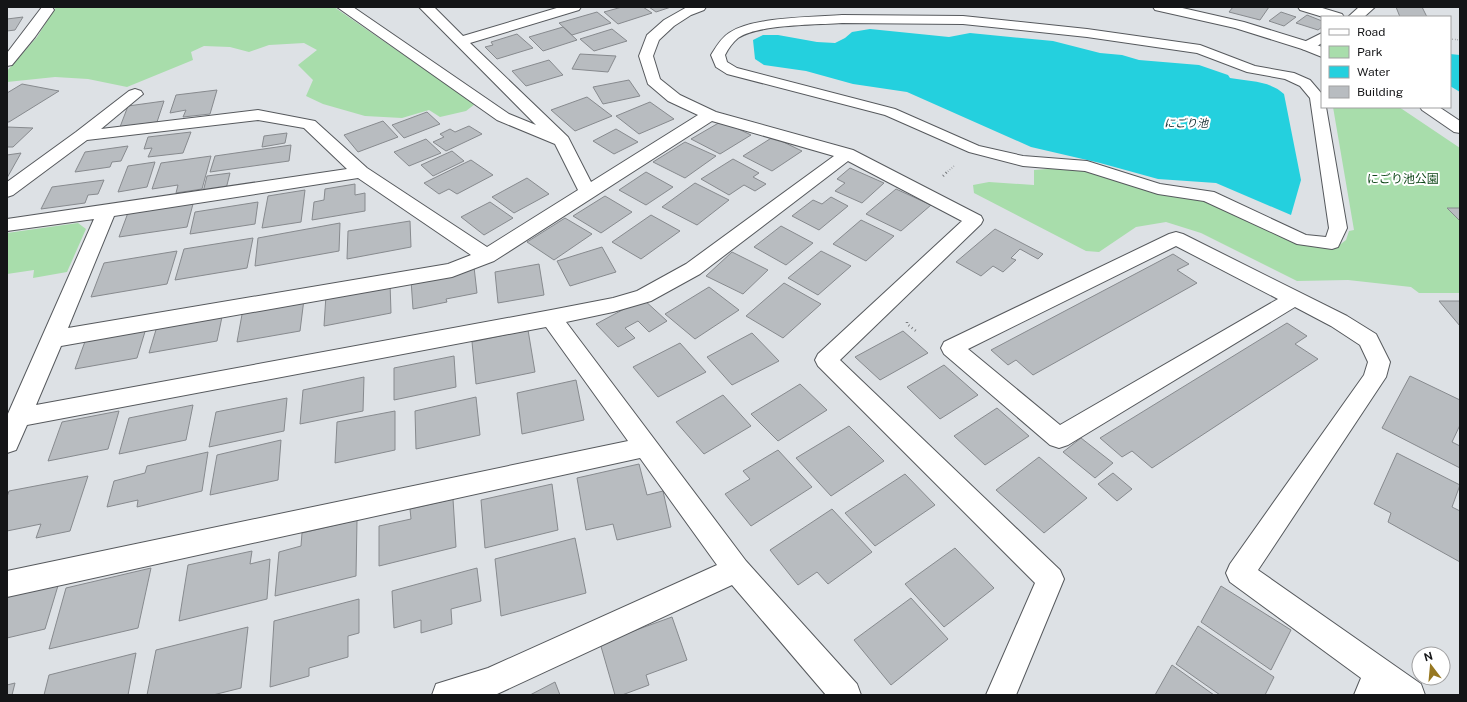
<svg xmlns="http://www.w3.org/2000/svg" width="1467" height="702" font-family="'Public Sans','Noto Sans JP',sans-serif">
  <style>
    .green { fill: #a8ddab }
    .water { fill: #24d0de }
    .building { fill: #b8bcc0; stroke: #878a8e }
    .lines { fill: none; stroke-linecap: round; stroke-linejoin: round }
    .pedestrian-casing { stroke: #56595d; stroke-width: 2 }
    .minor-casing { stroke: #56595d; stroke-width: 2 }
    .tertiary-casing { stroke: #56595d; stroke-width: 2 }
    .path-far1 { stroke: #797c7f; stroke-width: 1.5; stroke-dasharray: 0.5 2; stroke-linecap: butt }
    .path { stroke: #797c7f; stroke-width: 2.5; stroke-dasharray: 1 3; stroke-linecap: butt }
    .pedestrian { fill: #fff; fill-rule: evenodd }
    .minor { fill: #fff; fill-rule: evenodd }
    .tertiary { fill: #fff; fill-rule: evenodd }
    .labels { text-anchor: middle; stroke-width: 4; stroke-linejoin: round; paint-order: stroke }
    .far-water-label { font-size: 11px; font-style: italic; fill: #193235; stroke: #fff }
    .park-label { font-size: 12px; fill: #0f4719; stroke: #fff }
  </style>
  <rect width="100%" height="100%" fill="#dde1e5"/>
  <path class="green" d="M56,7H334L475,104L466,111L440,117L429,110L402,118L365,116L323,104L306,96L313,80L298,65L317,50L304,43L269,45L249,52L230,47L204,46L191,52L193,60L127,87L88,79L55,77L7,82V71L37,37Z
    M1333,107H1399L1460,148V293H1419L1411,287L1348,280L1297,281L1201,233L1166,222L1136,227L1099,252L1086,251L974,193L973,185L989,182L1034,185V170L1060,168L1089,169L1207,200L1338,246L1346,240L1349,231L1354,230Z
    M78,223L86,229L67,272L33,278L34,270L7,274V233Z"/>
  <path class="water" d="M870,29L949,37L970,33L1053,41L1100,53L1122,55L1139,60L1199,65L1228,75L1230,78C1248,81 1271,81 1284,94L1301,180L1291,215L1216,183L1158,179L1100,163L1031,147L907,92L853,84L806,71L764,65L755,59L753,40L763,35H778L817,42L835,43L845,38L852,32Z
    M1450,54L1460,55V92L1450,86Z"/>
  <path class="building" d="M622,7H643L652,13L618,24L604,12Z
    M649,7H671L656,12Z
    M1233,7H1269L1260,20L1229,12Z
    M1396,7H1422L1427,17H1400Z
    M597,12L611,23L572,35L559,23Z
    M1281,12L1296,17L1284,26L1269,21Z
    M1307,15L1322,21V27L1318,30L1296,23Z
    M23,17L15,30L7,31V19Z
    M563,27L577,40L543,51L529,37Z
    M612,29L627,41L594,51L580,39Z
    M517,34L533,48L497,59L485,47L493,45L491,42Z
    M580,54L616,56L608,72L572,69Z
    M549,60L563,75L526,86L512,71Z
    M629,80L640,96L603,104L593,87Z
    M22,84L59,91L9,122H7V93Z
    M217,90L210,114L183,117L186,110L170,113L176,95Z
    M587,97L612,116L575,131L551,110Z
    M164,101L157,122L120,127L128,106Z
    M650,102L674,119L639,134L616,116Z
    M427,112L440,124L404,138L392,125Z
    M383,121L398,137L358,152L344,135Z
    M722,121L751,135L720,154L691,139Z
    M469,126L482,134L446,151L433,142L444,137L440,134L450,129L455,132Z
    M7,127L33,128L13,147H7Z
    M616,129L638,142L614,154L593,141Z
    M191,132L183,153L148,157L152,148L144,149L148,137Z
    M287,133L285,143L262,147L264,136Z
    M773,137L802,151L772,171L743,156Z
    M426,139L441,153L409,166L394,152Z
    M685,142L716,156L685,178L653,162Z
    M291,145L289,161L210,172L215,156Z
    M128,146L121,161L112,162L110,167L75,172L85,152Z
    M452,151L464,161L433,176L421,165Z
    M21,153L7,178V155Z
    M211,156L202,189L176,193L178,185L152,189L161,163Z
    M733,159L759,173L753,177L766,184L755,191L744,185L729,195L701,179Z
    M471,160L493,175L457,194L449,189L439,194L424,183Z
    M155,162L147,187L118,192L128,166Z
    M850,168L884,183L862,203L835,191L845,183L837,179Z
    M646,172L673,187L646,205L619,190Z
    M230,173L226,189L203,192L207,176Z
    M527,178L549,194L514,213L492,197Z
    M104,180L98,194L88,195L85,203L41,209L52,187Z
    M695,183L729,200L697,225L662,207Z
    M355,184V195L365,193V211L312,220L314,202L324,200L325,189Z
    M896,189L931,205L901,231L866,214Z
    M305,190L301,222L262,228L268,196Z
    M605,196L632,212L601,233L573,216Z
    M831,197L848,206L819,230L792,216L813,200L822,204Z
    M194,200L187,227L119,237L129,210Z
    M258,202L255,224L190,234L195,212Z
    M490,202L513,218L484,235L461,217Z
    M1447,208H1460V221Z
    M651,215L680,231L641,259L612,242Z
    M565,218L592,234L554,260L527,242Z
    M861,220L894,236L866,261L833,244Z
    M410,221L411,247L347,259L348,231Z
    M340,223L339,251L255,266L258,238Z
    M781,226L813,243L786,265L754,247Z
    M995,229L1043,254L1038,259L1020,249L1011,258L1016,260L1003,272L993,266L981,276L956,262Z
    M253,238L247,268L175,280L184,249Z
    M602,247L616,272L570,286L557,261Z
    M177,251L167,284L91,297L104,263Z
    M821,251L851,266L818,295L788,278Z
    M732,252L768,270L743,294L706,276Z
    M1173,254L1189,264L1177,270L1197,283L1033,375L1016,360L1008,365L991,350Z
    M539,264L544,295L498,303L495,272Z
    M474,267L477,293L446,299L447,302L413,309L411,280Z
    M390,283L391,313L324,326L326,295Z
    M784,283L821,304L783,338L746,316Z
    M709,287L739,310L695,339L665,314Z
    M304,299L300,331L237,342L243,309Z
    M643,299L667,321L649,332L638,321L625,328L635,338L618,347L596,324Z
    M1439,301H1460V326Z
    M223,312L217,341L149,353L158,323Z
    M1287,323L1307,336L1295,344L1318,359L1152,468L1132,451L1122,457L1100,438Z
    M147,325L137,358L75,369L87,336Z
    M528,330L535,372L476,384L472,342Z
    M903,331L928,353L880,380L855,357Z
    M752,333L779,361L732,385L707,357Z
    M680,343L706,372L658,397L633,367Z
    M454,356L456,387L394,400V368Z
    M944,365L978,395L940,419L907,387Z
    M1410,376L1460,400V425L1452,442L1460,446V468L1382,428Z
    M364,377L363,411L300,424L303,390Z
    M576,380L584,420L522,434L517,393Z
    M800,384L827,410L778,441L751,414Z
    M723,395L751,426L704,454L676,422Z
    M476,397L480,435L416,449L415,411Z
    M287,398L284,431L209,447L216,412Z
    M193,405L186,440L119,454L129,418Z
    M997,408L1029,436L985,465L954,436Z
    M119,411L108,449L48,461L62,422Z
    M395,411V450L335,463L337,422Z
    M849,426L884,461L831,496L796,458Z
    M1081,438L1113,463L1095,478L1063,452Z
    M281,440L278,480L210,495L217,455Z
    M778,450L812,487L751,526L725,494L750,479L743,471Z
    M208,452L202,491L137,507L138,500L107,507L114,481L145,473L147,466Z
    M1397,453L1460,485L1452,507L1460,511V562L1388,522L1391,513L1374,504Z
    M1039,457L1087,498L1044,533L996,490Z
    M639,464L647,495L663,491L671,527L617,540L613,524L586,530L577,478Z
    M1113,473L1132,489L1117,501L1098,484Z
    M905,474L935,505L875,546L845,513Z
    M88,476L70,531L36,538L41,524L7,531V497L9,491Z
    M552,484L558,530L485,548L481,500Z
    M453,499L456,547L379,566V526L411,519L410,509Z
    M832,509L872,552L828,584L817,572L798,585L770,550Z
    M357,520L356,576L275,596L279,552L301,546L302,533Z
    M575,538L586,593L501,616L495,559Z
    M955,548L994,588L944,627L905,584Z
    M252,551L250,564L270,559L267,599L179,621L188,565Z
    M151,568L138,628L49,649L66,588Z
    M477,568L481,601L451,609L452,624L421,633V620L394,628L392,591Z
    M60,579L45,629L7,638V590Z
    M1221,586L1291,630L1271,670L1201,622Z
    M911,598L948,639L891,685L854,640Z
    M359,599V633L348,636V657L309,668V676L270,687L274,621Z
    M672,617L687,660L646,675L649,685L622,695H615L600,643Z
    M1198,626L1274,677L1265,695H1220L1176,664Z
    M248,627L241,688L213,695H147L156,650Z
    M136,653L128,695H44L49,675Z
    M1172,665L1214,695H1155Z
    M555,682L560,695H530Z
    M15,683L12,695H7V685Z"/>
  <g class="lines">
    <defs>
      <path id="pedestrian" d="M842,15L963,16L1087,29L1200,45L1255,66L1294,73L1310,80L1322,94V107H1326L1347,228L1338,247L1332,249L1297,244L1204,201L1158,194L1085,171L1023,166L969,152L885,115L727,74L716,67L711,55C716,47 721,38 729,33C752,17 813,17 842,15ZM842,23L963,24L1087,37L1197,53L1247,72L1285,79L1300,86L1310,98L1329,228L1326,237L1306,235L1214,192L1160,184L1087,161L1023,156L979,146L895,109L737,68L727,62L725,55C728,49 732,43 738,38C759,24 816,25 842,23Z"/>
      <path id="minor" d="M42,7H52L54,10L35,37L12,65L7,66V53Z
        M337,7H353L509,114L536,125L419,7H434L463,36L560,7H581L579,10L470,43L568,137L591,182L698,115L668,101L648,84L639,56L647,35L664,20L687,7H706L704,10L691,15L674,26L659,40L653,56L660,79L680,95L716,112L853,150L981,216L983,220L981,224L840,360L1060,570L1064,579L1016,695H986L1035,583L818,366L815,360L818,354L962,221L848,161L700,274L651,301L613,312L566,322L746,561L857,684L861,695H826L732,585L495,695H432L436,684L488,668L717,565L640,458L7,597V571L628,441L546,327L27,425L16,450L7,453V416L94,219L7,231V219L347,169L304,128L258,120L87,140L13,195L7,197V182L76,132L129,91L135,89L141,91L143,94L101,129L258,110L315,121L367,168L487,247L578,190L555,144L497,120ZM712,121L834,156L686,264L637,291L613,298L551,310L36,405L61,346L452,277L494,261ZM358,178L471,255L448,264L68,328L114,216Z
        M1298,7H1319L1342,14L1344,17H1323L1300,10Z
        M1359,7H1375L1364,17H1348Z
        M1322,33V43C1315,47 1310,51 1302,49L1300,46L1302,43Z
        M1176,232L1183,234L1347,316L1376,334L1390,362L1386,377L1258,570L1421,684L1425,695H1354L1361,678L1230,582L1226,573L1230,564L1364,375L1368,362L1360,345L1331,326L1295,307L1068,445L1059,448L1050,445L944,354L941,348L944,342L1169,234ZM1176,246L1278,299L1060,425L968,349Z"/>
      <path id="tertiary" d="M1153,7H1178L1244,22L1312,43L1322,47V57L1302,49L1235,28L1155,10Z
        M1420,107H1439L1460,121V133L1454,132L1422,110Z"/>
    </defs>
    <use href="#pedestrian" class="pedestrian-casing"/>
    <use href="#minor" class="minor-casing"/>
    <use href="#tertiary" class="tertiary-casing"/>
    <path class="path-far1" d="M1450,39L1460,40
      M946,173L954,166"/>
    <path class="path" d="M943,176L947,172
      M907,322V324L916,331"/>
    <use href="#pedestrian" class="pedestrian"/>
    <use href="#minor" class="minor"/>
    <use href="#tertiary" class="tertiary"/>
  </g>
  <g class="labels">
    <g class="far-water-label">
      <text x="1186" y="127">にごり池</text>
    </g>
    <g class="park-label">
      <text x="1403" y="183">にごり池公園</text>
    </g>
  </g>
  <rect width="1467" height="702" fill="none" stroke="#141517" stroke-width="16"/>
  <rect x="1321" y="16" width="130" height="92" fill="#ffffff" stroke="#a1a1a2"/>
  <rect x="1329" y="29" width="20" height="6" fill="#ffffff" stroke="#a1a1a2"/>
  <text x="1357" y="36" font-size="12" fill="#141517">Road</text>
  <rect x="1329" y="46" width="20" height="12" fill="#a8ddab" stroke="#a1a1a2"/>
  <text x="1357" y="56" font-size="12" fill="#141517">Park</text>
  <rect x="1329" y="66" width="20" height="12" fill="#24d0de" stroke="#a1a1a2"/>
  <text x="1357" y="76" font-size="12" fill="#141517">Water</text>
  <rect x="1329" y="86" width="20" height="12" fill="#b8bcc0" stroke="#a1a1a2"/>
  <text x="1357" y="96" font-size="12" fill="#141517">Building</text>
  <g transform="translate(1431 666) rotate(344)"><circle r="19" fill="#ffffff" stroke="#a1a1a2"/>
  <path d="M0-3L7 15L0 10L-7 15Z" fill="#977821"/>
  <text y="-6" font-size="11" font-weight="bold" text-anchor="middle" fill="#141517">N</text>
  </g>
</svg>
